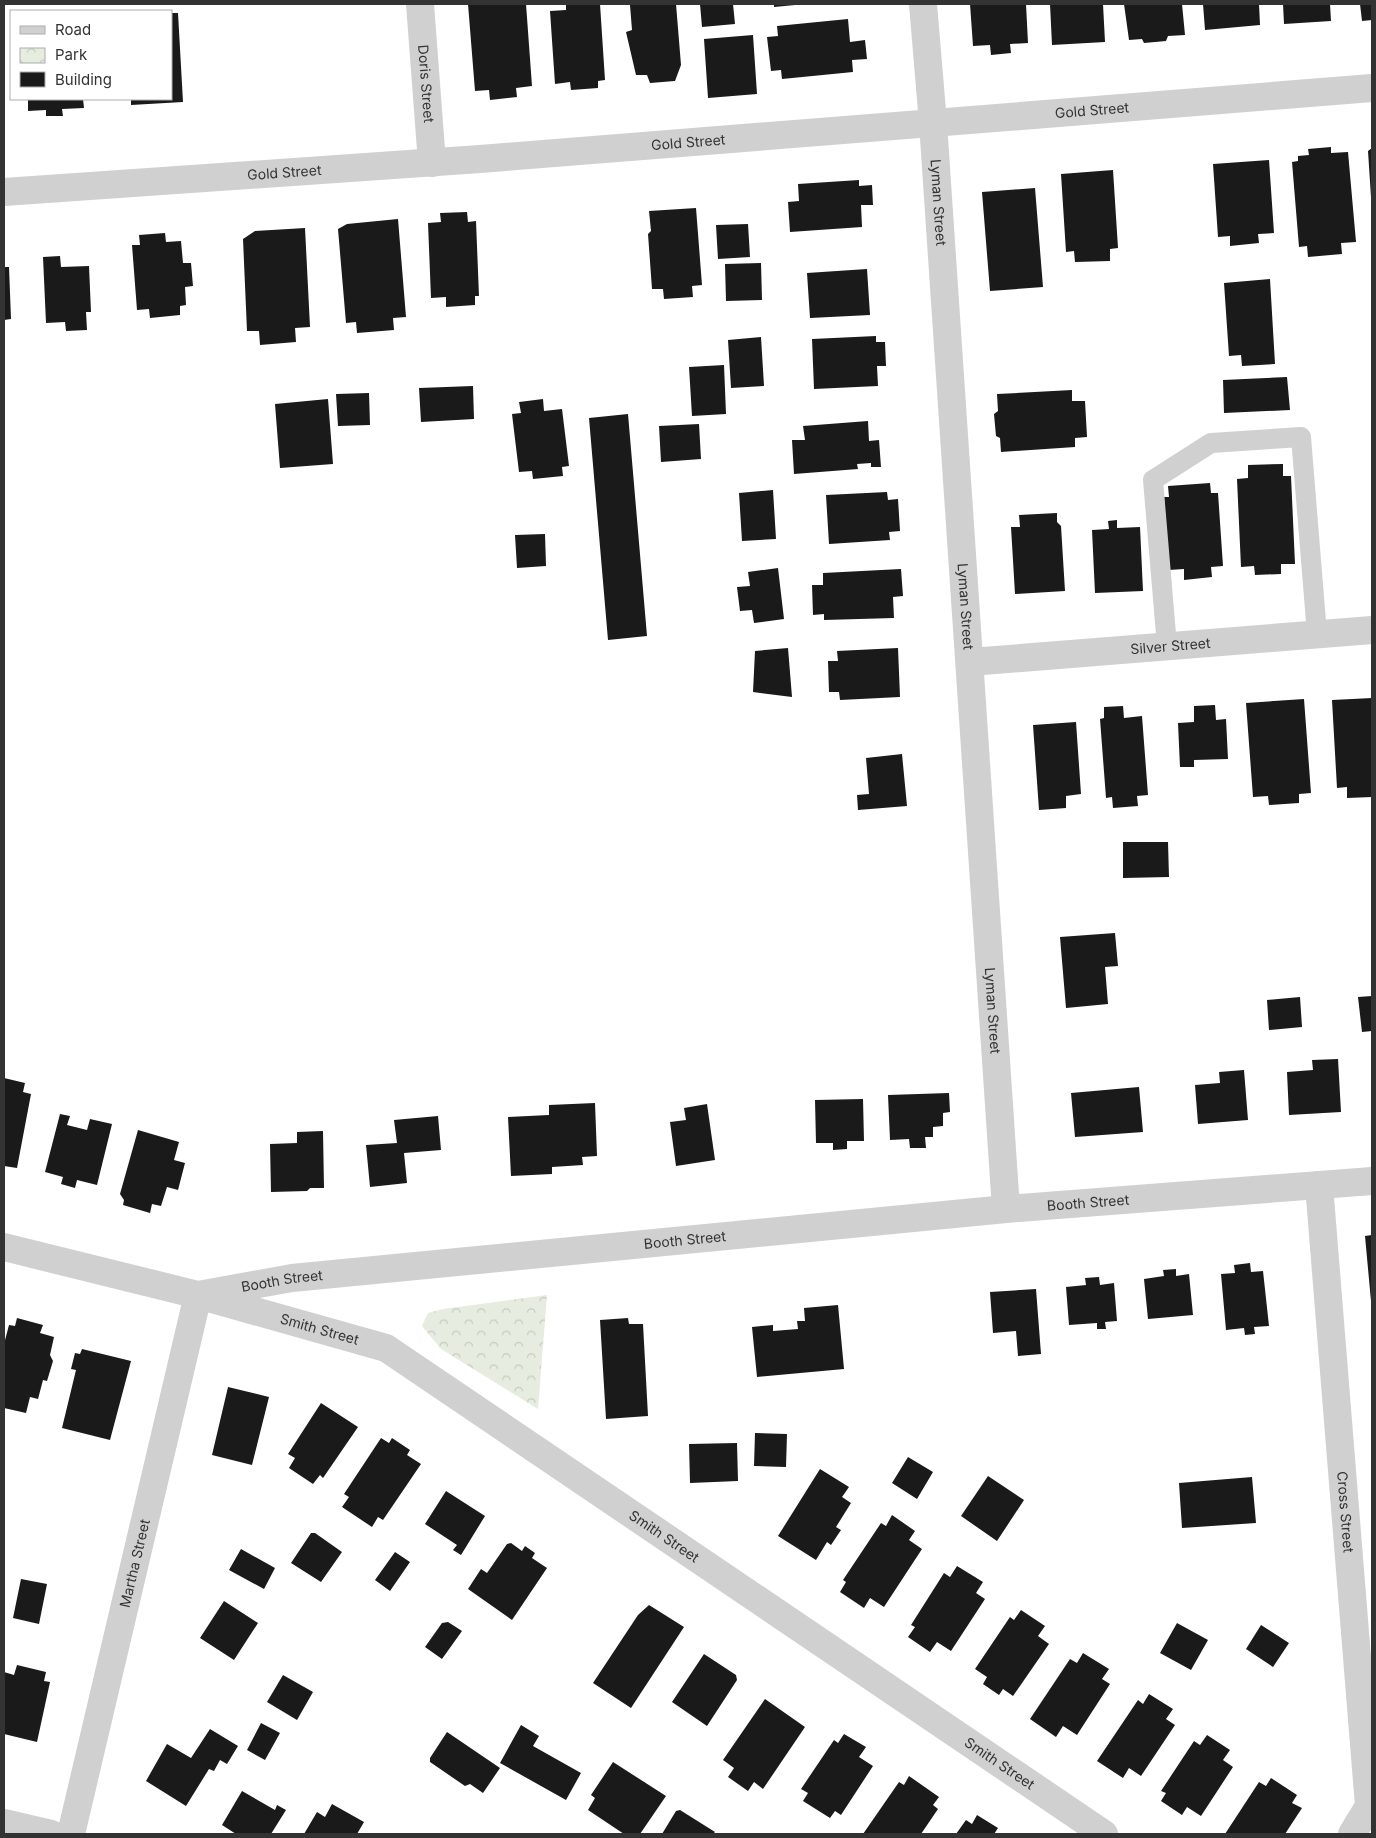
<svg xmlns="http://www.w3.org/2000/svg" width="1376" height="1838" font-family="Inter,sans-serif">
  <style>
    .park { fill: url(#park-crowns) }
    .building { fill: #1a1a1a }
    .lines { fill: none; stroke-linecap: round; stroke-linejoin: round }
    .service { stroke: #d0d0d0; stroke-width: 20 }
    .minor { stroke: #d0d0d0; stroke-width: 28 }
    .tertiary { stroke: #d0d0d0; stroke-width: 28 }
    .labels { text-anchor: middle; stroke-width: 5; stroke-linejoin: round; paint-order: stroke }
    .street-label { font-size: 14px; fill: #333; stroke: #fff }
  </style>
  <defs>
    <pattern id="park-crowns" width="20" height="18" patternUnits="userSpaceOnUse" patternTransform="scale(1.25)"><rect width="20" height="18" fill="#e6ecdf"/><path d="M2 6a3 3 0 1 1 6 0M12 15a3 3 0 1 1 6 0" fill="none" stroke="#c6cbc0"/></pattern>
  </defs>
  <rect width="100%" height="100%" fill="#fff"/>
  <path class="park" d="M547,1295L538,1409L441,1349L422,1326L428,1313L443,1309Z"/>
  <path class="building" d="M468,4H526L532,86L516,88L517,97L490,100L489,90L475,91Z
    M566,4H600L605,80L598,81V88L571,90L570,82L555,84L550,11L566,10Z
    M676,4L681,65L675,81L650,83L647,75H636L626,32L632,30L630,5Z
    M700,4H733L735,24L702,27Z
    M774,4H795V5L774,7Z
    M970,4H1026L1028,43L1010,44L1011,53L991,55L990,45L973,46Z
    M1050,4H1103L1105,42L1052,45Z
    M1124,4H1182L1185,35L1168,36L1166,41L1144,43L1142,39L1129,40Z
    M1203,4H1259L1260,25L1205,30Z
    M1283,4H1330L1331,21L1284,24Z
    M1360,4H1372V20L1362,21Z
    M171,13H178L183,102L131,105V99H171Z
    M848,19L850,42L865,40L867,59L852,60L853,72L782,79L781,70L771,71L767,37L778,36L777,26Z
    M753,35L757,94L708,98L704,39Z
    M28,99H83L84,108L62,109L63,116H46V110L28,111Z
    M1331,147V153L1348,152L1356,242L1341,243L1342,254L1308,257L1307,246L1299,247L1292,162L1298,161V156L1309,155L1308,149Z
    M1372,148V197H1371L1368,151Z
    M1269,160L1274,233L1258,234L1259,243L1230,246V236L1218,237L1213,164Z
    M1113,170L1118,248L1110,249V261L1075,262L1074,251L1066,252L1061,174Z
    M859,180V186L872,185L873,205H861L862,227L790,232L788,202L799,201L798,184Z
    M1035,188L1043,287L990,291L982,192Z
    M696,208L702,285L692,286L693,297L664,299L663,289H652L648,234L651,231L649,211Z
    M467,212L468,222L476,221L479,296H475V305L446,307V297L431,298L428,223L441,222L440,213Z
    M398,219L406,317L393,318L394,330L357,333L356,322L346,323L338,229L347,224Z
    M748,224L750,257L718,259L716,225Z
    M305,228L310,327L295,328L296,342L260,345L259,331H247L243,239L255,231Z
    M165,233L166,242L181,241L183,263H191L193,286L185,287L186,305L180,306V315L150,318L149,309L137,310L132,245H140L139,235Z
    M60,256L61,267L89,266L91,312H86L87,330L66,331L65,322L46,323L43,257Z
    M761,263L762,300L726,301L725,264Z
    M4,267H9L11,319L4,320Z
    M867,269L870,315L810,318L807,273Z
    M1270,279L1275,364L1242,366L1241,355L1229,356L1224,283Z
    M876,336V342H885L886,366H877L878,386L814,389L812,339Z
    M761,337L764,386L731,388L728,340Z
    M724,365L726,414L692,416L689,367Z
    M1287,377L1290,410L1224,413L1223,380Z
    M473,386L474,419L421,422L419,388Z
    M1072,390V401H1085L1087,437L1075,438V447L1001,452L1000,438L996,436L994,414L998,411L997,394Z
    M369,393L370,425L338,426L336,394Z
    M328,399L333,464L280,468L275,404Z
    M543,399L544,411L562,409L569,466L562,467L563,476L533,479L532,471L519,472L512,414L521,413L519,402Z
    M628,414L647,636L608,640L589,418Z
    M868,421L869,441L879,440L881,467H871V463L857,464L858,469L794,474L792,440H805L803,426Z
    M699,424L701,459L661,462L659,426Z
    M1283,464V476H1291L1295,564H1281V574L1255,575L1254,566L1241,567L1237,479L1248,478V465Z
    M1210,483L1211,493H1218L1223,566L1211,567L1212,577L1184,580V569L1169,570L1164,497H1169L1168,486Z
    M773,490L776,539L742,541L739,493Z
    M887,492L888,500L898,499L900,531L889,532L890,540L829,544L826,495Z
    M1057,513V522L1061,526L1065,591L1015,594L1011,527H1020L1019,515Z
    M1117,520V528L1140,527L1143,591L1095,593L1092,530L1109,529L1108,521Z
    M545,534L546,566L517,568L515,535Z
    M778,568L784,619L754,623L752,610L740,611L737,587L750,586L748,572Z
    M901,569L903,596L893,597L894,618L824,620V614L813,615L812,585H823V573Z
    M788,648L792,697L753,692L755,651Z
    M898,648L900,697L840,700L839,692H829L828,661H838L837,651Z
    M1372,698V797L1347,798V787L1337,788L1332,700Z
    M1304,699L1311,793L1299,794V803L1269,805L1268,796L1253,797L1246,703Z
    M1215,705L1216,720L1226,719L1228,759L1194,760V767H1180L1178,723L1194,722V706Z
    M1123,706L1124,718L1142,716L1148,795L1137,796L1138,806L1113,808L1112,797L1106,798L1100,719L1104,718V707Z
    M1076,722L1081,794L1066,796V808L1039,810L1033,725Z
    M902,754L907,806L858,810L857,795L869,794L866,758Z
    M1123,842H1168L1169,877L1123,878Z
    M1115,933L1118,966L1105,967L1108,1004L1066,1008L1060,937Z
    M1372,996V1031L1362,1032L1358,997Z
    M1300,997L1302,1027L1269,1030L1267,1000Z
    M1338,1059L1341,1112L1289,1115L1287,1072L1313,1070L1312,1060Z
    M1244,1070L1248,1120L1198,1124L1195,1085L1220,1083L1219,1072Z
    M4,1078L25,1083L23,1092L31,1094L17,1168L4,1166Z
    M1139,1087L1143,1132L1075,1137L1071,1093Z
    M949,1093L950,1112L943,1113V1126L933,1127V1137H925L926,1148H910L909,1139L890,1140L888,1095Z
    M863,1099L864,1141H847V1149L833,1150V1143H816L815,1100Z
    M595,1103L597,1156L582,1157L583,1165L552,1167V1174L511,1176L508,1117L549,1115V1105Z
    M707,1104L715,1160L676,1166L670,1122L686,1120L684,1108Z
    M60,1114L70,1116L67,1125L87,1130L90,1119L112,1124L97,1185L77,1180L75,1188L61,1184L63,1177L45,1172Z
    M438,1116L441,1150L404,1153L407,1183L370,1187L366,1145L397,1143L394,1120Z
    M138,1130L179,1142L174,1160L185,1163L178,1190L167,1187L161,1206L152,1204L150,1213L123,1205L124,1200L120,1194Z
    M323,1131L324,1188H310L307,1191L271,1192L270,1144L297,1143V1132Z
    M1372,1235V1301H1371L1365,1236Z
    M1250,1263L1251,1272L1263,1271L1269,1326L1254,1327L1255,1334L1245,1335L1244,1328L1226,1330L1221,1274L1235,1273L1234,1265Z
    M1176,1269V1276L1189,1274L1193,1315L1148,1319L1144,1279L1164,1276L1163,1270Z
    M1099,1277L1100,1285L1114,1283L1117,1321L1105,1322L1106,1329H1097V1323L1069,1325L1066,1287L1086,1285L1085,1278Z
    M1036,1289L1041,1354L1018,1356L1016,1331L993,1333L990,1292Z
    M838,1305L844,1369L757,1377L752,1327L773,1325V1331L798,1329L797,1321H805L804,1308Z
    M17,1318L43,1325L40,1333L54,1337L50,1355L53,1361L47,1381L43,1380L38,1399L30,1397L26,1413L4,1408V1344L9,1325L15,1326Z
    M628,1318L629,1324H643L648,1416L606,1419L600,1320Z
    M82,1349L131,1361L110,1440L62,1428L76,1370L71,1369L75,1353L80,1354Z
    M228,1387L269,1397L252,1465L212,1455Z
    M321,1403L358,1427L323,1478L320,1475L313,1484L289,1468L295,1458L288,1454Z
    M755,1433L787,1434L786,1467L754,1466Z
    M381,1438L389,1443L392,1438L410,1450L407,1455L421,1464L383,1520L378,1517L372,1527L342,1507L349,1497L344,1494Z
    M737,1443L738,1481L690,1483L689,1444Z
    M908,1457L933,1472L917,1499L892,1483Z
    M820,1469L849,1487L842,1497L851,1503L836,1527L841,1530L831,1545L827,1542L816,1560L778,1536Z
    M988,1476L1024,1500L997,1541L961,1516Z
    M1252,1477L1256,1523L1182,1528L1179,1483Z
    M446,1491L485,1516L461,1555L453,1550L457,1545L425,1524Z
    M892,1515L915,1531L909,1540L922,1549L884,1607L870,1598L864,1608L840,1592L846,1582L843,1580L881,1523L886,1526Z
    M311,1533H315L342,1552L321,1582L291,1563Z
    M511,1543L522,1551L525,1546L535,1553L532,1558L547,1568L512,1620L468,1589L481,1569L487,1573L507,1544Z
    M241,1549L275,1568L264,1589L229,1570Z
    M395,1552L410,1562L390,1591L375,1580Z
    M957,1566L983,1582L976,1593L985,1599L951,1651L937,1642L930,1652L908,1637L915,1627L911,1625L944,1573L950,1577Z
    M21,1579L47,1584L39,1624L13,1618Z
    M224,1601L258,1623L234,1660L200,1638Z
    M649,1605L684,1627L631,1708L593,1683L638,1615Z
    M1021,1610L1045,1626L1038,1636L1049,1644L1013,1696L1003,1689L999,1695L983,1684L987,1677L975,1669L1010,1617L1014,1620Z
    M448,1622L462,1631L442,1659L425,1647L442,1623Z
    M1177,1623L1208,1640L1191,1670L1160,1653Z
    M1261,1625L1289,1643L1273,1667L1246,1649Z
    M1083,1653L1109,1669L1102,1679L1110,1684L1077,1735L1063,1726L1056,1737L1030,1719L1070,1659L1077,1663Z
    M704,1654L736,1675L737,1680L707,1726L672,1702Z
    M17,1665L46,1672L44,1681L50,1682L37,1742L4,1734V1672L14,1675Z
    M283,1675L313,1692L297,1720L267,1702Z
    M1149,1694L1173,1709L1166,1719L1175,1725L1141,1776L1129,1768L1123,1778L1097,1761L1138,1700L1143,1704Z
    M765,1699L805,1727L763,1789L754,1782L748,1791L728,1777L734,1768L723,1760Z
    M261,1723L280,1733L265,1760L247,1750Z
    M521,1725L539,1736L533,1746L581,1773L566,1800L500,1763Z
    M210,1729L238,1746L227,1764L220,1760L214,1771L209,1769L186,1806L146,1781L167,1744L191,1758Z
    M447,1732L500,1768L483,1793L470,1784L465,1786L430,1762V1758Z
    M844,1734L866,1747L859,1757L873,1766L841,1815L835,1811L830,1818L803,1801L808,1793L801,1789L834,1740L838,1743Z
    M1207,1735L1230,1750L1223,1760L1233,1767L1201,1816L1187,1807L1182,1815L1161,1801L1166,1793L1161,1791L1194,1741L1200,1745Z
    M613,1762L666,1796L640,1834H624L588,1810L595,1798L591,1795Z
    M909,1776L939,1797L933,1805L938,1809L921,1834H863L899,1782L904,1785Z
    M1271,1778L1297,1795L1292,1803L1302,1808L1285,1834H1225L1259,1782L1266,1786Z
    M242,1791L275,1810L277,1805L286,1810L271,1834H236L222,1825Z
    M332,1804L364,1822L357,1834H304L317,1812L325,1817Z
    M680,1810L715,1832L713,1834H662L676,1811Z
    M977,1815L998,1828L994,1834H956L966,1820L972,1824Z"/>
  <g class="lines">
    <path class="service" d="M1167,646L1153,480L1211,443L1301,437L1317,634"/>
    <g class="minor">
      <path id="s1" d="M420,4L432,163"/>
      <path id="s2" d="M923,4L933,123L1006,1209"/>
      <path id="s3" d="M4,192L480,159L1372,88"/>
      <path id="s4" d="M970,662L1372,630"/>
      <path id="s5" d="M1319,1185L1369,1806L1352,1834"/>
      <path id="s6" d="M4,1247L198,1295L292,1278L1006,1209L1372,1181"/>
      <path id="s7" d="M71,1834L198,1295L386,1348L1104,1834"/>
    </g>
    <path class="tertiary" d="M4,1823L51,1834"/>
  </g>
  <g class="labels">
    <g class="street-label">
      <text dy="5" stroke="none"><textPath href="#s1" startOffset="80">Doris Street</textPath></text>
      <text dy="5" stroke="none"><textPath href="#s3" startOffset="1091">Gold Street</textPath></text>
      <text dy="5" stroke="none"><textPath href="#s3" startOffset="686">Gold Street</textPath></text>
      <text dy="5" stroke="none"><textPath href="#s3" startOffset="281">Gold Street</textPath></text>
      <text dy="5" stroke="none"><textPath href="#s2" startOffset="199">Lyman Street</textPath></text>
      <text dy="5" stroke="none"><textPath href="#s2" startOffset="604">Lyman Street</textPath></text>
      <text dy="5" stroke="none"><textPath href="#s4" startOffset="201">Silver Street</textPath></text>
      <text dy="5" stroke="none"><textPath href="#s2" startOffset="1009">Lyman Street</textPath></text>
      <text dy="5" stroke="none"><textPath href="#s6" startOffset="1095">Booth Street</textPath></text>
      <text dy="5" stroke="none"><textPath href="#s6" startOffset="690">Booth Street</textPath></text>
      <text dy="5" stroke="none"><textPath href="#s6" startOffset="285">Booth Street</textPath></text>
      <text dy="5" stroke="none"><textPath href="#s7" startOffset="680">Smith Street</textPath></text>
      <text dy="5" stroke="none"><textPath href="#s5" startOffset="328">Cross Street</textPath></text>
      <text dy="5" stroke="none"><textPath href="#s7" startOffset="1085">Smith Street</textPath></text>
      <text dy="5" stroke="none"><textPath href="#s7" startOffset="278">Martha Street</textPath></text>
      <text dy="5" stroke="none"><textPath href="#s7" startOffset="1490">Smith Street</textPath></text>
    </g>
  </g>
  <rect width="1376" height="1838" fill="none" stroke="#333333" stroke-width="10"/>
  <rect x="10" y="10" width="162" height="90" fill="#ffffff" stroke="#adadad"/>
  <rect x="20" y="26" width="25" height="8" fill="#d0d0d0" stroke="#adadad"/>
  <text x="55" y="35" font-size="15" fill="#333333">Road</text>
  <rect x="20" y="48" width="25" height="15" fill="url(#park-crowns)" stroke="#adadad"/>
  <text x="55" y="60" font-size="15" fill="#333333">Park</text>
  <rect x="20" y="72" width="25" height="15" fill="#1a1a1a" stroke="#adadad"/>
  <text x="55" y="85" font-size="15" fill="#333333">Building</text>
</svg>
